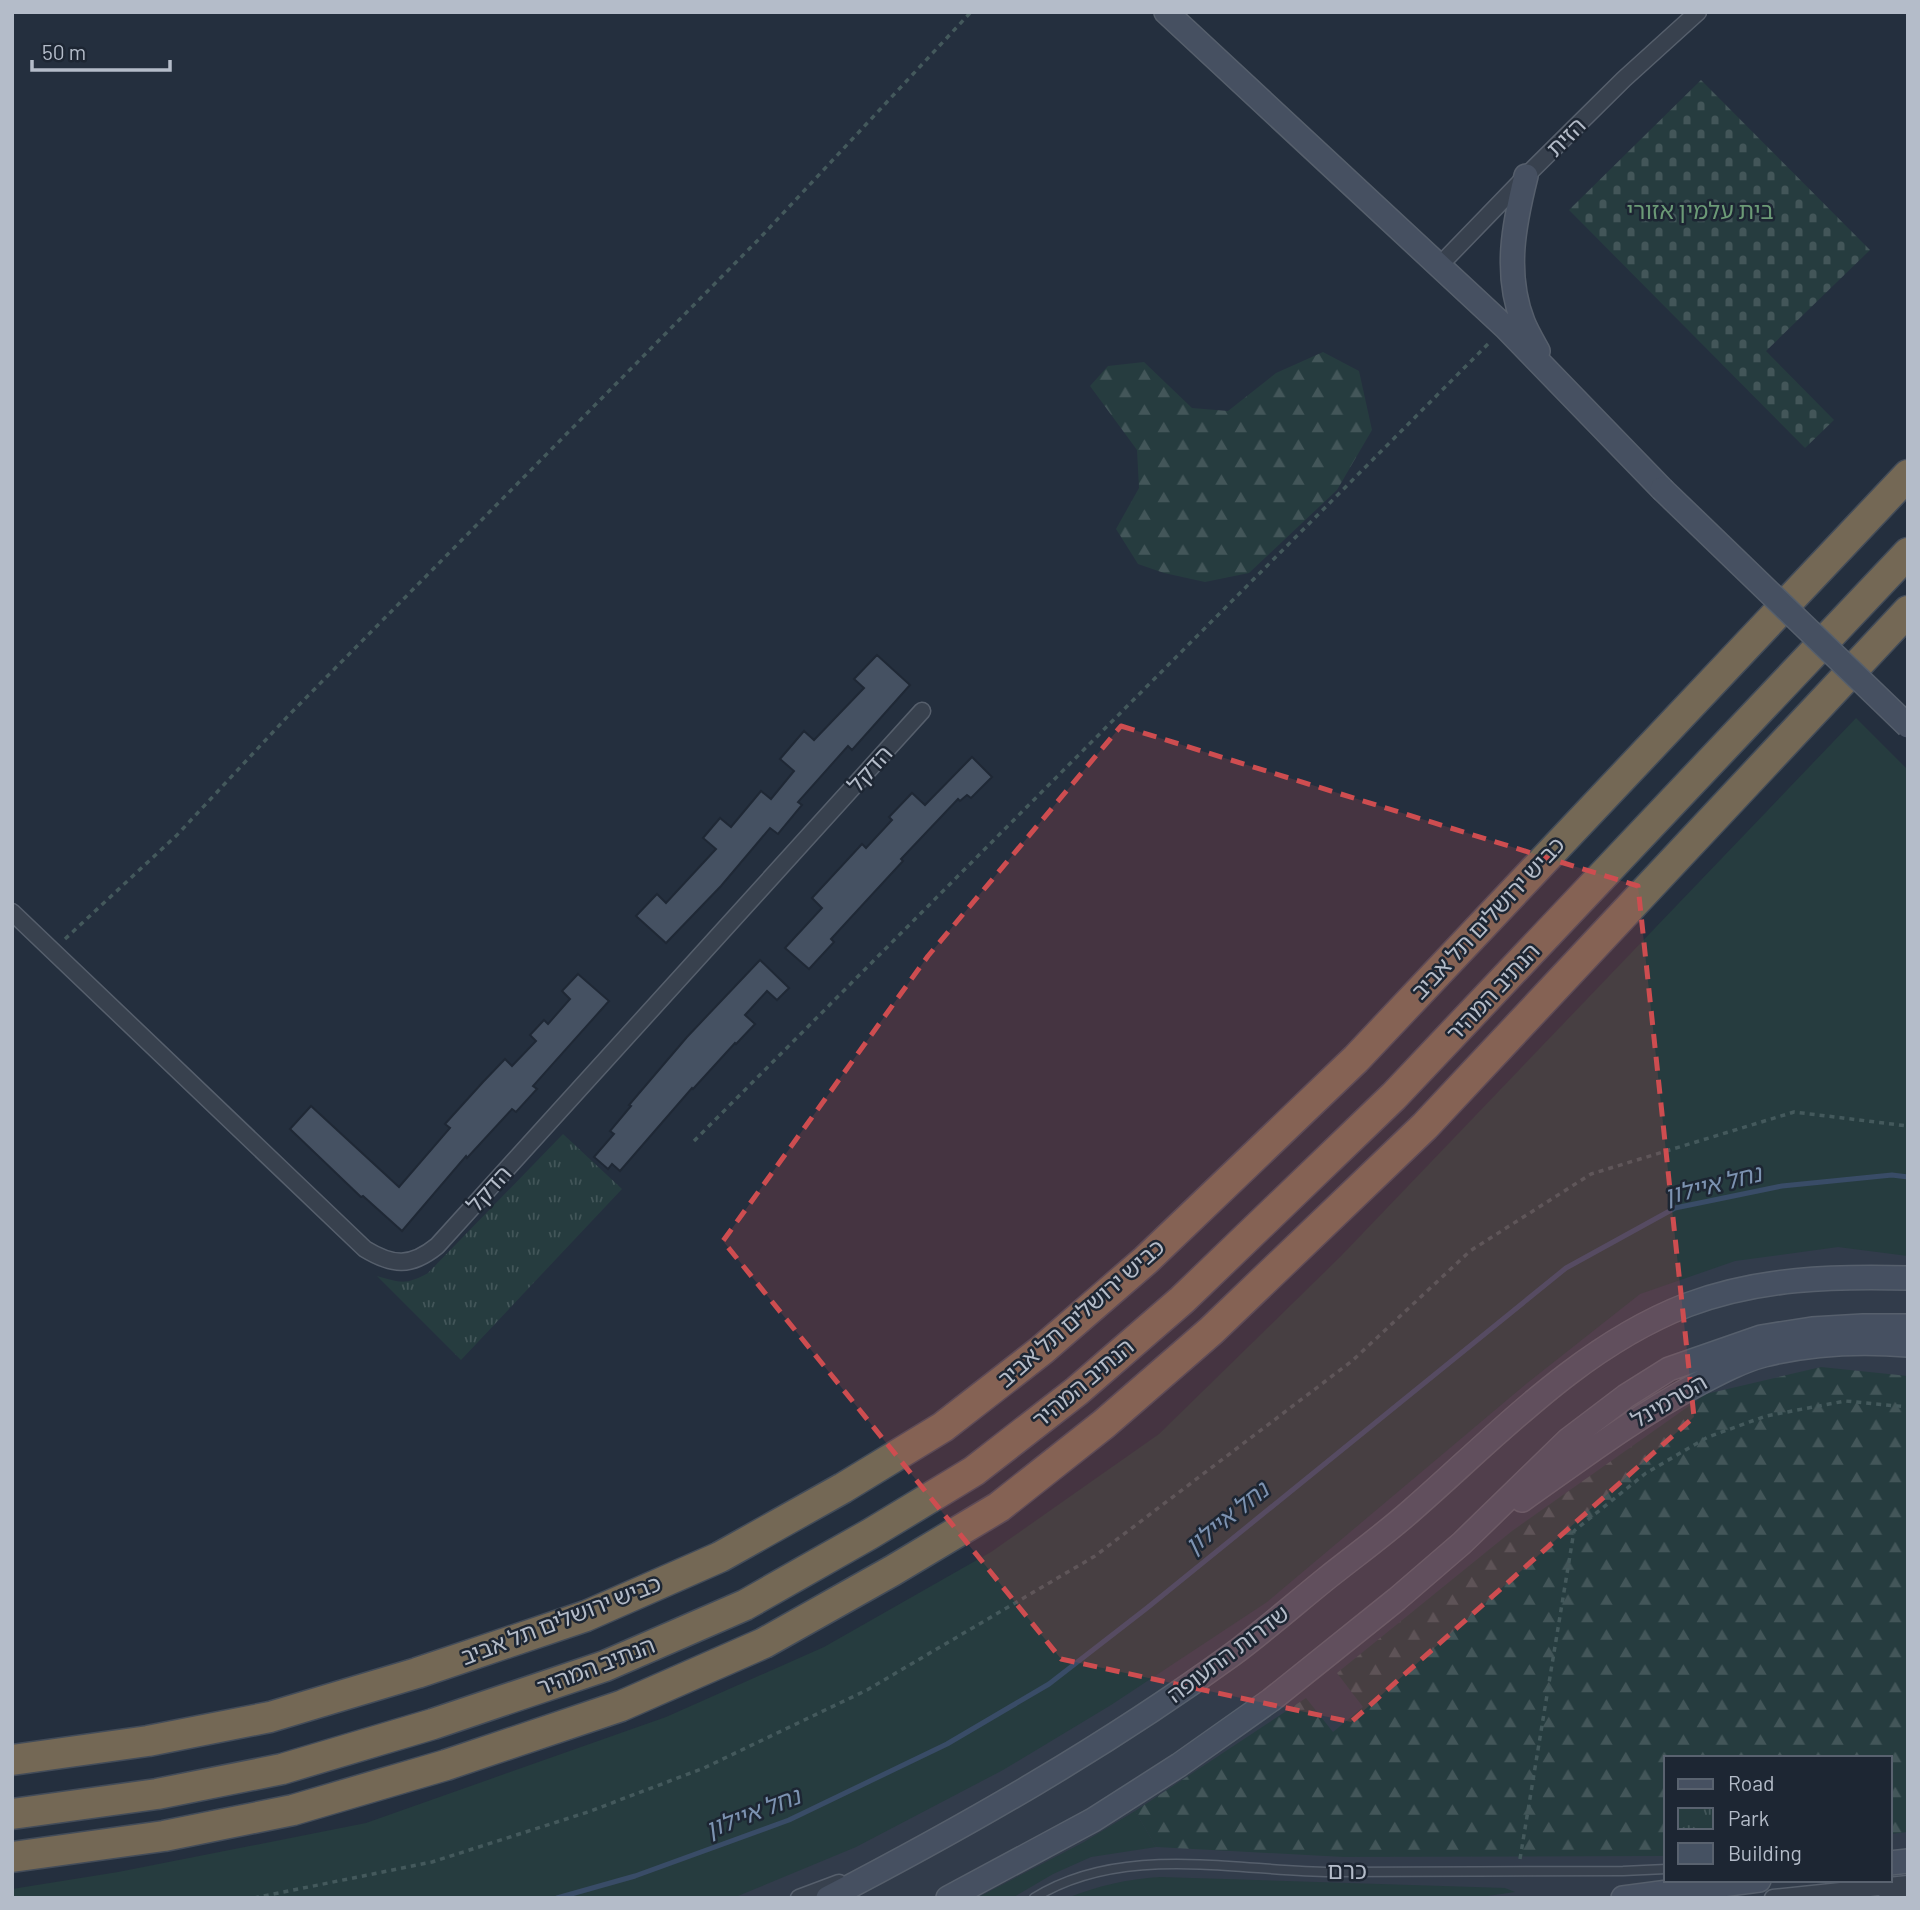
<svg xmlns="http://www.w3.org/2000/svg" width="1920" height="1910" font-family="Barlow,'Noto Sans Hebrew',sans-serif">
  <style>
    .airport { fill: #323c4b; fill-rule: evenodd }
    .grass { fill: #263c3f }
    .forest { fill: url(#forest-firs) }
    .cemetery { fill: url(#cemetery-stones) }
    .park { fill: url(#park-tufts) }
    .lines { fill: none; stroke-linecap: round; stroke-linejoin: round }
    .stream { stroke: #394c67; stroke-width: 5 }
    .building { fill: #455162; stroke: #1f2835; stroke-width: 2 }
    .lane-casing { stroke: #565f6c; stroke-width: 11 }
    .street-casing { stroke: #565f6c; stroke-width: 19 }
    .secondary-casing { stroke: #565f6c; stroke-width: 26 }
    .highway-casing { stroke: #434c59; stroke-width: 33 }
    .path { stroke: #44595c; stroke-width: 3.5; stroke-dasharray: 5 5; stroke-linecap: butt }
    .lane { stroke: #38414e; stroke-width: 8 }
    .street { stroke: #38414e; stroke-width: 16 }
    .secondary { stroke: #465061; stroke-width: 23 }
    .highway { stroke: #746855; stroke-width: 30 }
    .secondary-bridge-casing { stroke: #565f6c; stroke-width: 26; stroke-linecap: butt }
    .secondary-bridge { stroke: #465061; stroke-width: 23 }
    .marked { fill: #ce4d50; fill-opacity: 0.2; stroke: #ce4d50; stroke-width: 5; stroke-dasharray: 14 9; stroke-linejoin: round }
    .labels { text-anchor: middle; stroke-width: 5; stroke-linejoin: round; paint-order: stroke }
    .street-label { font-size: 23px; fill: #b4bcc9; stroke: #1d2633 }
    .park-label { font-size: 23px; fill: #6b9a76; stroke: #1d2633 }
    .water-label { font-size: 24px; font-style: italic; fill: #7c92b1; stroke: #1d2633 }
  </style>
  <defs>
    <pattern id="forest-firs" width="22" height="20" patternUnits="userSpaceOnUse" patternTransform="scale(1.75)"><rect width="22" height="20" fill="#263c3f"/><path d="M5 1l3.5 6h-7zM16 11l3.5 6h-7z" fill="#435659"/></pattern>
    <pattern id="cemetery-stones" width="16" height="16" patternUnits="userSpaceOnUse" patternTransform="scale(1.75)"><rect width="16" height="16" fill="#263c3f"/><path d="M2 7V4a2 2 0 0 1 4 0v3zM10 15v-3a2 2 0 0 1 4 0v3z" fill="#435659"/></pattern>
    <pattern id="park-tufts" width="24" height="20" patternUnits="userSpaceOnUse" patternTransform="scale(1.75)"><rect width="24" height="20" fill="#263c3f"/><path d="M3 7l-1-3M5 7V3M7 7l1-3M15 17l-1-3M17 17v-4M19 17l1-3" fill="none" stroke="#435659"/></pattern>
  </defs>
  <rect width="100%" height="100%" fill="#242f3e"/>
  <path class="airport" d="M1908,1229V1898H655L1684,1252ZM1666,1758H1890V1880H1666Z"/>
  <path class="grass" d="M1856,718L1908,770V1256L1838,1247L1735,1261L1640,1294L1526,1384L1267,1602L1111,1705L1003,1770L856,1847L733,1898H12V1889L118,1872L366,1823L666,1717L824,1647L991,1552L1159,1434L1341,1256Z
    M1135,1811L1156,1847L1091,1857L1053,1874L1012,1898H977L1084,1842Z
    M1160,1877L1505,1888L1515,1892L1473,1898H1067C1098,1886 1127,1879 1160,1877Z"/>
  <path class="forest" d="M1323,352L1359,371L1372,430L1337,490L1249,573L1205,582L1164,573L1138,564L1116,529L1139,488L1137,450L1090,386L1108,366L1144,362L1192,408L1228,411L1276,373Z
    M1821,1367L1908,1376V1832L1890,1834V1758H1666V1856L1343,1857L1156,1847L1135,1811L1306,1698L1333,1732L1363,1707L1337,1673L1512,1531L1706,1394Z"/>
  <path class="cemetery" d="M1701,80L1870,250L1766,351L1834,420L1805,448L1569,210Z"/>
  <path class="park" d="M563,1134L622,1189L461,1360L377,1276C401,1283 406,1285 428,1273Z"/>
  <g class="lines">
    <path class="stream" d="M557,1898L635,1876L789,1820L947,1744L1049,1684L1147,1608L1566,1268L1675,1208L1782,1186L1892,1175L1908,1177"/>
  </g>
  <path class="building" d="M877,655L910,685L852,750L848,746L798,802L802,805L778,834L770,828L721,886L666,943L636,916L657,894L666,903L716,849L703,838L720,818L731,827L761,791L771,799L794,771L780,759L804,731L814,740L864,688L854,679Z
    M972,757L992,777L971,798L967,795L960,801L958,799L901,859L903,861L831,939L834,942L809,969L785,948L822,908L812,898L862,844L866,848L892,820L889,817L912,793L925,805Z
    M760,960L789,988L777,1000L767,991L745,1015L755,1024L736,1044L735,1043L693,1089L692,1088L620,1171L612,1164L608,1169L594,1157L614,1134L610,1131L631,1106L629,1105L687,1037Z
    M578,974L609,1001L533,1086L537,1089L516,1112L512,1109L467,1158L466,1156L402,1231L363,1196L361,1197L290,1129L311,1106L399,1187L450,1128L445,1124L483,1082L505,1059L512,1066L536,1041L530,1035L544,1020L548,1024L570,999L562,991Z"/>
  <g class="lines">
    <defs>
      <path id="lane" d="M1034,1898C1122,1843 1234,1871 1331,1872C1428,1872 1526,1871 1623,1871L1666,1869"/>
      <path id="street" d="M1439,266L1526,176L1624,79L1698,12
        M12,912L365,1249C393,1266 411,1267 437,1246L922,711
        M799,1898L839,1883
        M1773,1898L1908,1884
        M1887,1898L1908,1895"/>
      <path id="secondary" d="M1166,12L1505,327L1662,489
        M1526,176C1514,224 1504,273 1523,322C1527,332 1533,342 1538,351
        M1522,1500C1579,1460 1634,1418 1696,1385C1717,1374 1741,1361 1764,1355C1812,1343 1859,1341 1908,1345
        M1890,1863L1908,1861
        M828,1898C968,1825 1105,1747 1233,1654C1265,1630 1296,1603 1327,1578C1356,1555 1385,1534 1412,1510C1498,1435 1579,1347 1687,1305C1759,1278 1833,1276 1908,1278
        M948,1898L1093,1820L1179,1765L1271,1700L1397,1599L1462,1543L1568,1440L1626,1396L1669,1369L1761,1337L1812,1329L1863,1326H1908
        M1623,1898L1759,1880"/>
      <path id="highway" d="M12,1760L148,1741L270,1717L417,1673L586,1616L720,1557L843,1488L943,1427L1042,1350L1146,1260L1356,1059L1908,475
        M12,1814L157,1794L282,1769L433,1724L605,1666L745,1605L870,1534L974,1471L1077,1391L1182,1300L1394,1096L1908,553
        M12,1857L164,1836L293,1810L446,1765L621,1706L764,1643L892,1571L999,1507L1104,1424L1211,1331L1425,1126L1908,611"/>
    </defs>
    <use href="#lane" class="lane-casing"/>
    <use href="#street" class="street-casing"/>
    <use href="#secondary" class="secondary-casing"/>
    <use href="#highway" class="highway-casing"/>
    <path class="path" d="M65,939L177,835L288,716L759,239L971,12
      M694,1141L1490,342
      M1520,1859L1574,1531L1646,1473L1708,1437L1766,1416L1845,1401L1908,1407
      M254,1898L432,1862L588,1812L704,1768L867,1690L1095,1556L1352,1361L1470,1251L1591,1174L1794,1112L1908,1126"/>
    <use href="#lane" class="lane"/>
    <use href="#street" class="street"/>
    <use href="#secondary" class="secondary"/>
    <use href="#highway" class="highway"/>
    <defs>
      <path id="secondary-bridge" d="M1662,489L1908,726"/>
    </defs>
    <use href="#secondary-bridge" class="secondary-bridge-casing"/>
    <use href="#secondary-bridge" class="secondary-bridge"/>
  </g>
  <path class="marked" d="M1121,726L1638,886L1694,1417L1351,1722L1061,1659L723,1241L928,956Z"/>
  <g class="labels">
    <g class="street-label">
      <text transform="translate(1566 137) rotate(-45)" y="8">הזית</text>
      <text transform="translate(870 769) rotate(-48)" y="8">הדקל</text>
      <text transform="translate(1488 918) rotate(-47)" y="8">כביש ירושלים תל אביב</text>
      <text transform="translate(1493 992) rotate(-47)" y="8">הנתיב המהיר</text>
      <text transform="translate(489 1189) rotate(-48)" y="8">הדקל</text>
      <text transform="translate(1081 1313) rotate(-41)" y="8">כביש ירושלים תל אביב</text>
      <text transform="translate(1083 1383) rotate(-40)" y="8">הנתיב המהיר</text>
      <text transform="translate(1669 1401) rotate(-30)" y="8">הטרמינל</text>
      <text transform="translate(561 1620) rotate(-21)" y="8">כביש ירושלים תל אביב</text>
      <text transform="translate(1228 1654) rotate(-37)" y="8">שדרות התעופה</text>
      <text transform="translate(596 1666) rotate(-21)" y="8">הנתיב המהיר</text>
      <text x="1347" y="1879">כרם</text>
    </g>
    <g class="park-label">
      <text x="1700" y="219">בית עלמין אזורי</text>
    </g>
    <g class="water-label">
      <text transform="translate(1713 1185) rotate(-14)" y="8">נחל איילון</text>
      <text transform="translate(1227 1518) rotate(-39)" y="8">נחל איילון</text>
      <text transform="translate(753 1813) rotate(-21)" y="8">נחל איילון</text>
    </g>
  </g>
  <rect width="1920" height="1910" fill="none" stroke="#b4bcc9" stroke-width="28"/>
  <rect x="1664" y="1756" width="228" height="126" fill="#1d2633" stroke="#59626f" stroke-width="2"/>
  <rect x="1678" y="1779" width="35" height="10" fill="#465061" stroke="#59626f" stroke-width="2"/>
  <text x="1728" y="1791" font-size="21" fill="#b4bcc9">Road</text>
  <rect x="1678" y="1808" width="35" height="21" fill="url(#park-tufts)" stroke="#59626f" stroke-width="2"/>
  <text x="1728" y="1826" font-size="21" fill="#b4bcc9">Park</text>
  <rect x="1678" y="1843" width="35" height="21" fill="#455162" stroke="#59626f" stroke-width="2"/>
  <text x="1728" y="1861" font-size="21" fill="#b4bcc9">Building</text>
  <path d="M32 60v10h138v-10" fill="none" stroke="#b4bcc9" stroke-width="3.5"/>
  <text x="42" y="60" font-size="21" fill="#b4bcc9" stroke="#1d2633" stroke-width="5" paint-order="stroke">50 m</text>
</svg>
